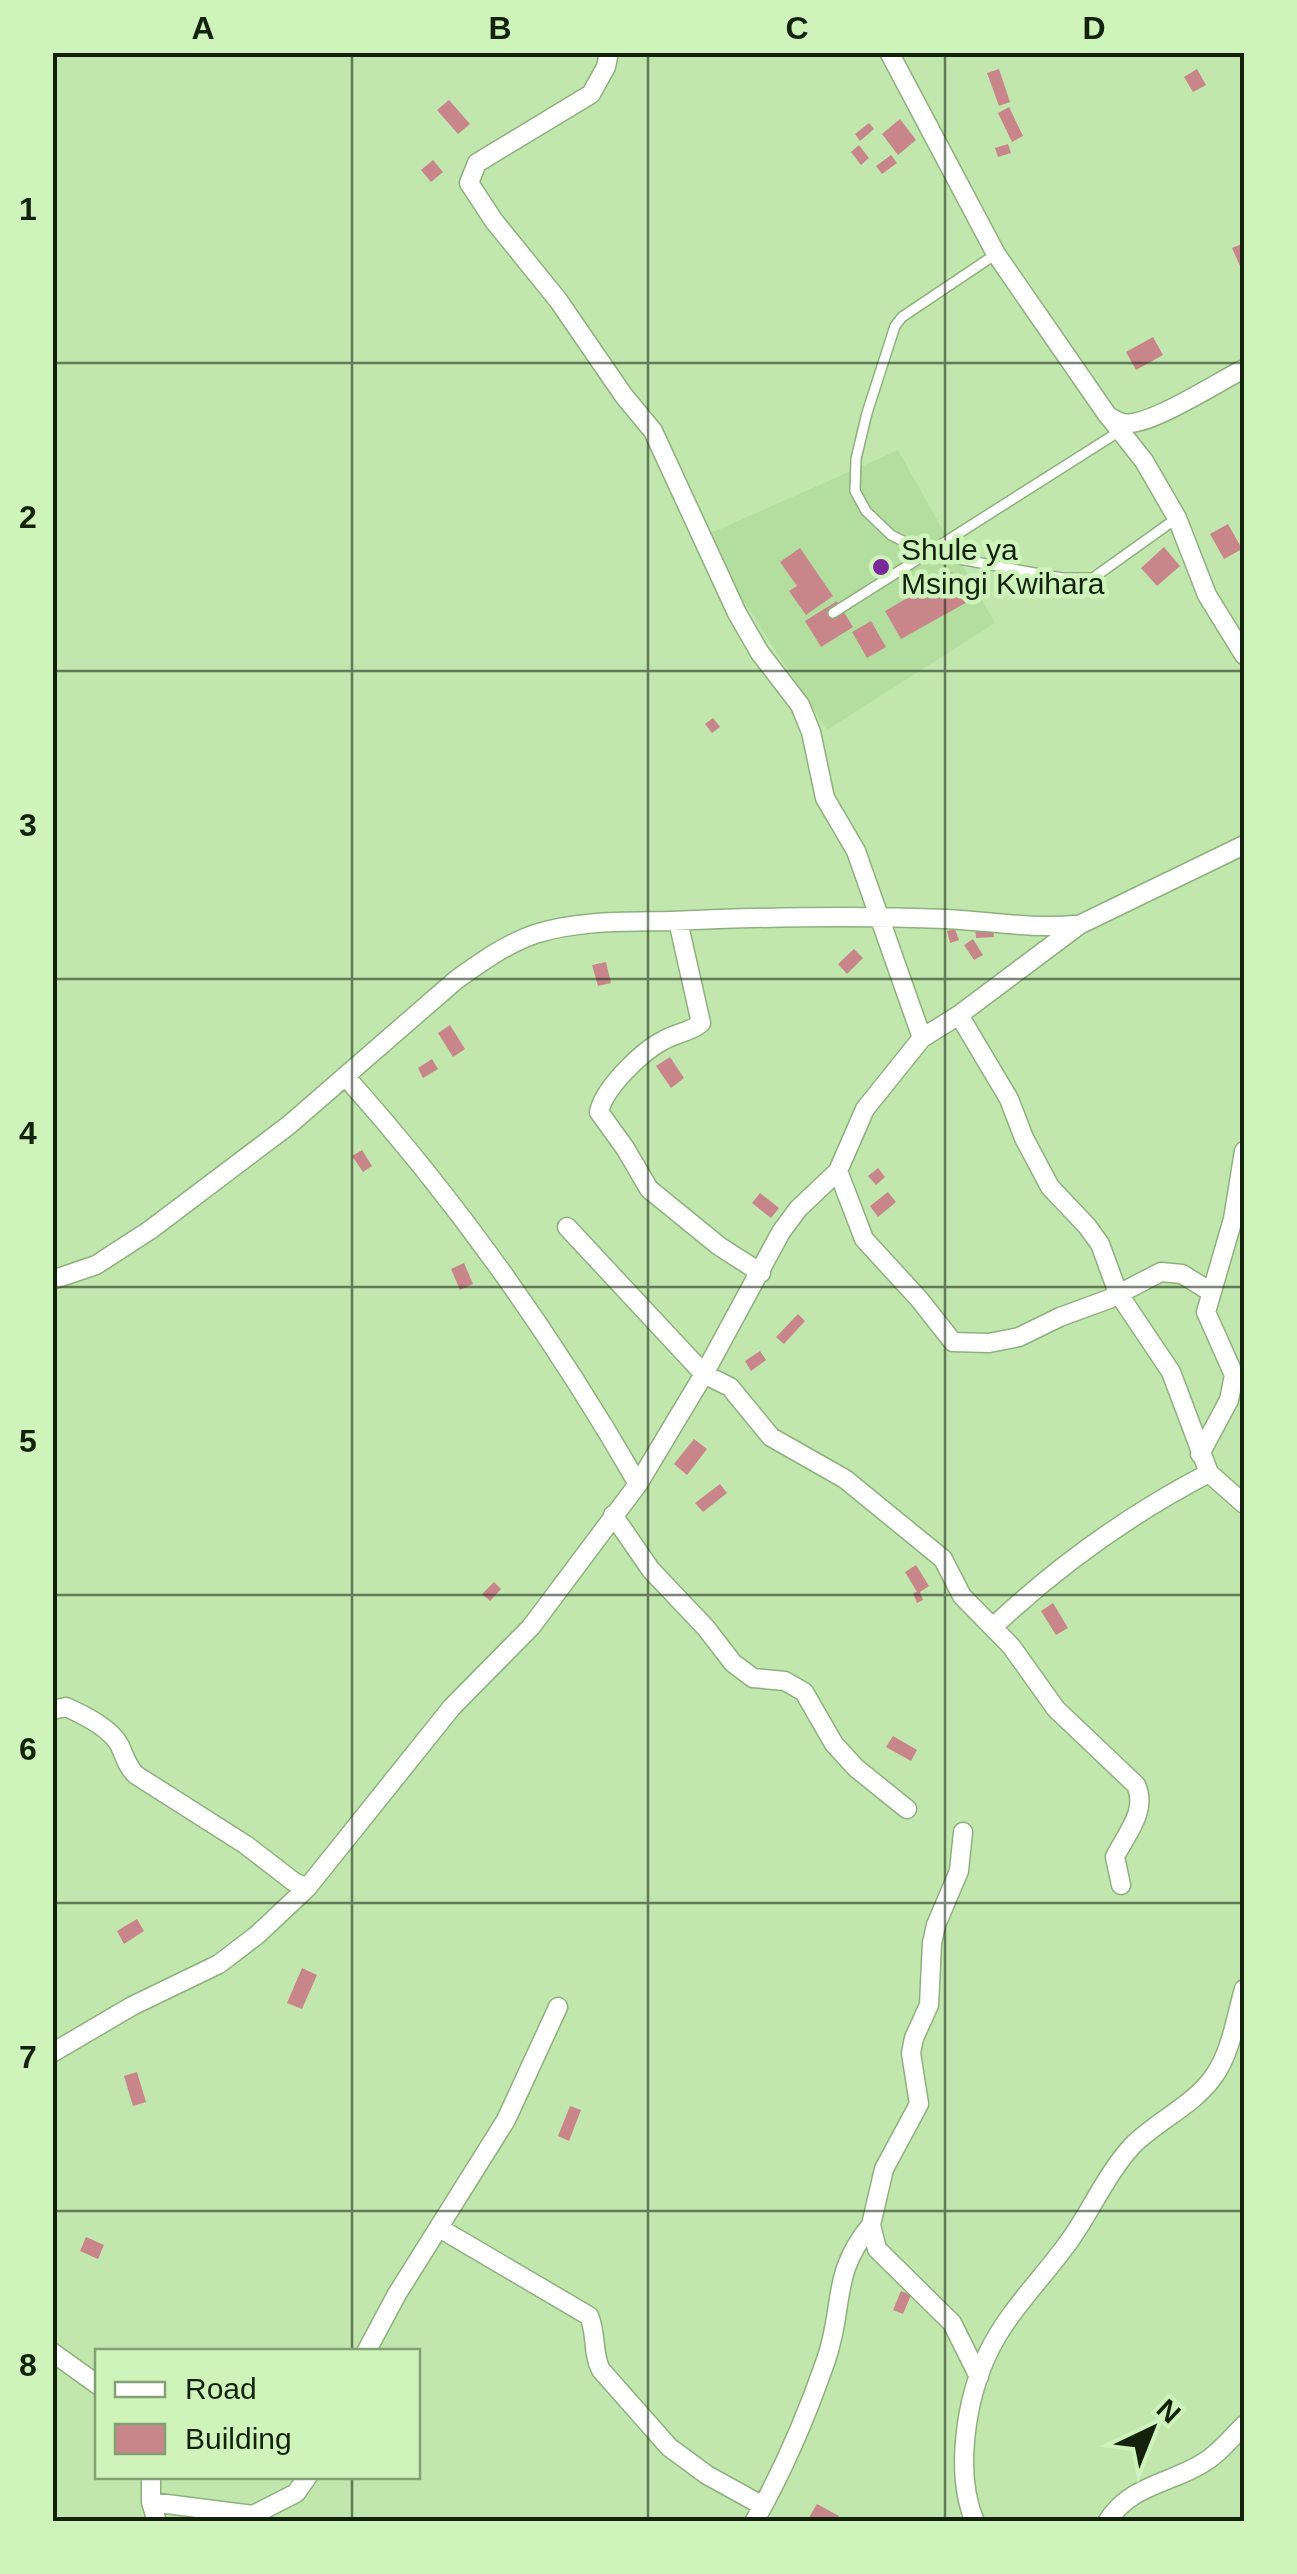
<svg xmlns="http://www.w3.org/2000/svg" width="1297" height="2574" font-family="Arial,sans-serif">
  <style>
    .built { fill: #b4de9f }
    .building { fill: #c8868a }
    .lines { fill: none; stroke-linecap: round; stroke-linejoin: round }
    .service-casing { stroke: #8db17b; stroke-width: 12 }
    .minor-casing { stroke: #8db17b; stroke-width: 21 }
    .service { stroke: #fff; stroke-width: 9 }
    .minor { stroke: #fff; stroke-width: 18 }
    .grid { fill: none; stroke: #14210c; stroke-width: 2.5; stroke-opacity: 0.55 }
    .poi-dot { fill: #7b2999; stroke: #cef4bb; stroke-width: 4 }
    .labels { text-anchor: middle; stroke-width: 9; stroke-linejoin: round; paint-order: stroke }
    .poi-label { font-size: 30px; fill: #14210c; stroke: #cef4bb; text-anchor: start }
    .neatline { fill: none; stroke: #14210c; stroke-width: 4 }
    .grid-label { font-size: 32px; text-anchor: middle; font-weight: bold; fill: #14210c }
  </style>
  <rect width="100%" height="100%" fill="#c1e7ae"/>
  <path class="built" d="M898,450L995,623L827,730L702,537Z"/>
  <path class="building" d="M999,69L1010,102L999,106L987,73Z
    M1197,69L1206,85L1193,92L1184,77Z
    M449,100L470,124L458,134L437,110Z
    M1009,107L1023,136L1012,142L998,113Z
    M900,119L916,140L898,155L882,134Z
    M869,123L874,129L860,141L855,134Z
    M1008,144L1011,153L998,157L995,148Z
    M859,145L869,158L861,165L851,152Z
    M891,155L897,163L882,174L876,166Z
    M433,160L443,172L431,182L421,170Z
    M1244,243V275L1232,248Z
    M1153,337L1163,355L1136,370L1126,352Z
    M1228,524L1242,549L1224,559L1210,534Z
    M1164,547L1180,566L1157,586L1141,568Z
    M800,548L833,596L806,615L789,591L797,586L780,562Z
    M952,572L969,601L901,639L885,611Z
    M837,601L853,627L821,647L805,621Z
    M871,621L886,647L867,658L852,632Z
    M713,718L720,727L712,733L705,724Z
    M993,927L994,937L976,938L975,928Z
    M955,929L959,940L950,943L947,931Z
    M973,939L983,955L974,960L964,945Z
    M854,949L863,958L847,974L838,964Z
    M606,962L611,983L598,986L592,965Z
    M450,1025L465,1049L453,1057L438,1033Z
    M670,1057L684,1078L671,1088L656,1066Z
    M432,1059L438,1069L423,1078L418,1068Z
    M362,1150L372,1166L363,1172L352,1156Z
    M878,1168L885,1177L876,1185L868,1176Z
    M888,1192L896,1202L878,1217L870,1206Z
    M760,1193L779,1208L771,1218L752,1203Z
    M464,1263L473,1284L460,1290L451,1269Z
    M798,1314L805,1321L784,1344L776,1337Z
    M760,1351L766,1360L751,1371L745,1361Z
    M694,1439L707,1449L687,1475L674,1464Z
    M720,1484L727,1493L703,1512L695,1503Z
    M916,1565L929,1586L920,1592L923,1600L917,1603L913,1593L917,1592L905,1572Z
    M494,1582L501,1589L490,1601L482,1594Z
    M1053,1603L1068,1628L1056,1635L1041,1611Z
    M893,1736L917,1750L911,1761L886,1747Z
    M137,1919L144,1931L124,1944L117,1931Z
    M302,1968L317,1975L302,2009L287,2003Z
    M137,2072L146,2102L133,2106L124,2076Z
    M570,2106L581,2110L569,2141L558,2136Z
    M86,2237L104,2245L98,2259L80,2251Z
    M901,2291L911,2295L903,2314L893,2310Z
    M817,2504L839,2516L836,2522L808,2519Z"/>
  <g class="lines">
    <defs>
      <path id="service" d="M996,254L902,317L895,326L867,413L856,459L855,491L866,511L891,535L927,553L1062,578H1093L1177,518
        M833,613L1120,431"/>
      <path id="minor" d="M609,52L606,67L591,94L477,163L469,183L494,221L558,300L624,396L653,431L737,613L760,653L800,705L811,732L825,798L856,851L922,1038
        M889,52L996,254L1108,416C1113,419 1118,422 1123,423C1148,428 1219,381 1244,369
        M1110,418L1144,461L1177,518L1207,595L1244,655
        M678,921L701,1023C691,1032 676,1033 664,1040C642,1051 604,1088 599,1112L625,1148L649,1189L719,1246L761,1273
        M959,1015L1009,1099L1024,1138L1050,1187L1087,1226L1100,1244L1118,1293L1171,1372L1209,1473L1244,1504
        M345,1076C457,1201 554,1338 638,1484
        M838,1171L864,1239L919,1299L953,1342L989,1343L1019,1337L1060,1317L1109,1299L1161,1272L1182,1274L1211,1292
        M567,1227L704,1374L730,1387L771,1437L845,1479L943,1559L962,1596L1011,1646L1056,1709L1136,1785C1148,1811 1126,1834 1115,1857L1121,1885
        M52,1280L96,1265L150,1230L289,1125L456,980C481,962 506,944 535,934C579,920 626,922 671,921C763,917 854,915 946,919C990,921 1031,929 1075,925
        M1200,1454L1229,1400L1234,1375L1206,1312L1233,1219L1244,1151
        M613,1515L651,1570L706,1628L733,1663L753,1678L785,1681L804,1692L834,1744L856,1768L907,1809
        M994,1626C1059,1565 1130,1514 1209,1473
        M52,1710L66,1707C84,1715 111,1728 120,1746C125,1757 127,1766 136,1775L246,1845L294,1882L307,1888
        M963,1832L959,1871L936,1925L932,1943L929,2005L914,2038L911,2053L919,2104L884,2169L871,2225L877,2249L952,2323L979,2377
        M52,2053L132,2006L219,1964L257,1935L307,1888L452,1707L531,1627L638,1484L704,1374L781,1232L798,1209L838,1171L865,1109L922,1038L959,1015L1079,925L1244,845
        M441,2229L589,2316C597,2334 592,2353 601,2370L669,2447L707,2475L763,2506
        M52,2352L98,2385
        M366,2352L397,2294L506,2120L558,2007
        M151,2476V2502L157,2522
        M151,2502L253,2515L296,2493L308,2476
        M754,2522C783,2471 807,2415 826,2360C845,2305 830,2275 871,2225
        M975,2522C954,2473 966,2398 989,2351C1009,2310 1044,2277 1070,2240C1092,2209 1107,2173 1133,2145C1158,2120 1194,2105 1214,2076C1231,2052 1236,2017 1244,1989
        M1107,2522C1130,2485 1169,2484 1203,2463C1220,2453 1231,2438 1244,2425"/>
    </defs>
    <use href="#service" class="service-casing"/>
    <use href="#minor" class="minor-casing"/>
    <use href="#service" class="service"/>
    <use href="#minor" class="minor"/>
  </g>
  <path class="grid" d="M352,52V2352M648,52V2522M945,52V2522M52,363H1244M52,671H1244M52,979H1244M52,1287H1244M52,1595H1244M52,1903H1244M52,2211H1244M352,2476V2522"/>
  <circle class="poi-dot" cx="881" cy="567" r="10"/>
  <g class="labels">
    <g class="poi-label">
      <text x="901" y="560">Shule ya<tspan x="901" dy="34">Msingi Kwihara</tspan></text>
    </g>
  </g>
  <rect width="1297" height="2574" fill="none" stroke="#cef4bb" stroke-width="110"/>
  <rect x="95" y="2349" width="325" height="130" fill="#cef4bb" stroke="#84a075" stroke-width="2.5"/>
  <rect x="115" y="2382" width="50" height="15" fill="#ffffff" stroke="#84a075" stroke-width="2.5"/>
  <text x="185" y="2399" font-size="30" fill="#14210c">Road</text>
  <rect x="115" y="2424" width="50" height="30" fill="#c8868a" stroke="#84a075" stroke-width="2.5"/>
  <text x="185" y="2449" font-size="30" fill="#14210c">Building</text>
  <g transform="translate(1152 2429) rotate(43)" stroke="#cef4bb" stroke-width="8" paint-order="stroke">
  <path d="M0-8L18 38L0 25L-18 38Z" fill="#14210c"/>
  <text y="-15" font-size="28" font-weight="bold" text-anchor="middle" fill="#14210c">N</text>
  </g>
  <rect x="55" y="55" width="1187" height="2464" class="neatline"/>
  <g class="grid-label">
    <text x="203" y="39">A</text>
    <text x="500" y="39">B</text>
    <text x="797" y="39">C</text>
    <text x="1094" y="39">D</text>
    <text x="28" y="220">1</text>
    <text x="28" y="528">2</text>
    <text x="28" y="836">3</text>
    <text x="28" y="1144">4</text>
    <text x="28" y="1452">5</text>
    <text x="28" y="1760">6</text>
    <text x="28" y="2068">7</text>
    <text x="28" y="2376">8</text>
  </g>
</svg>
